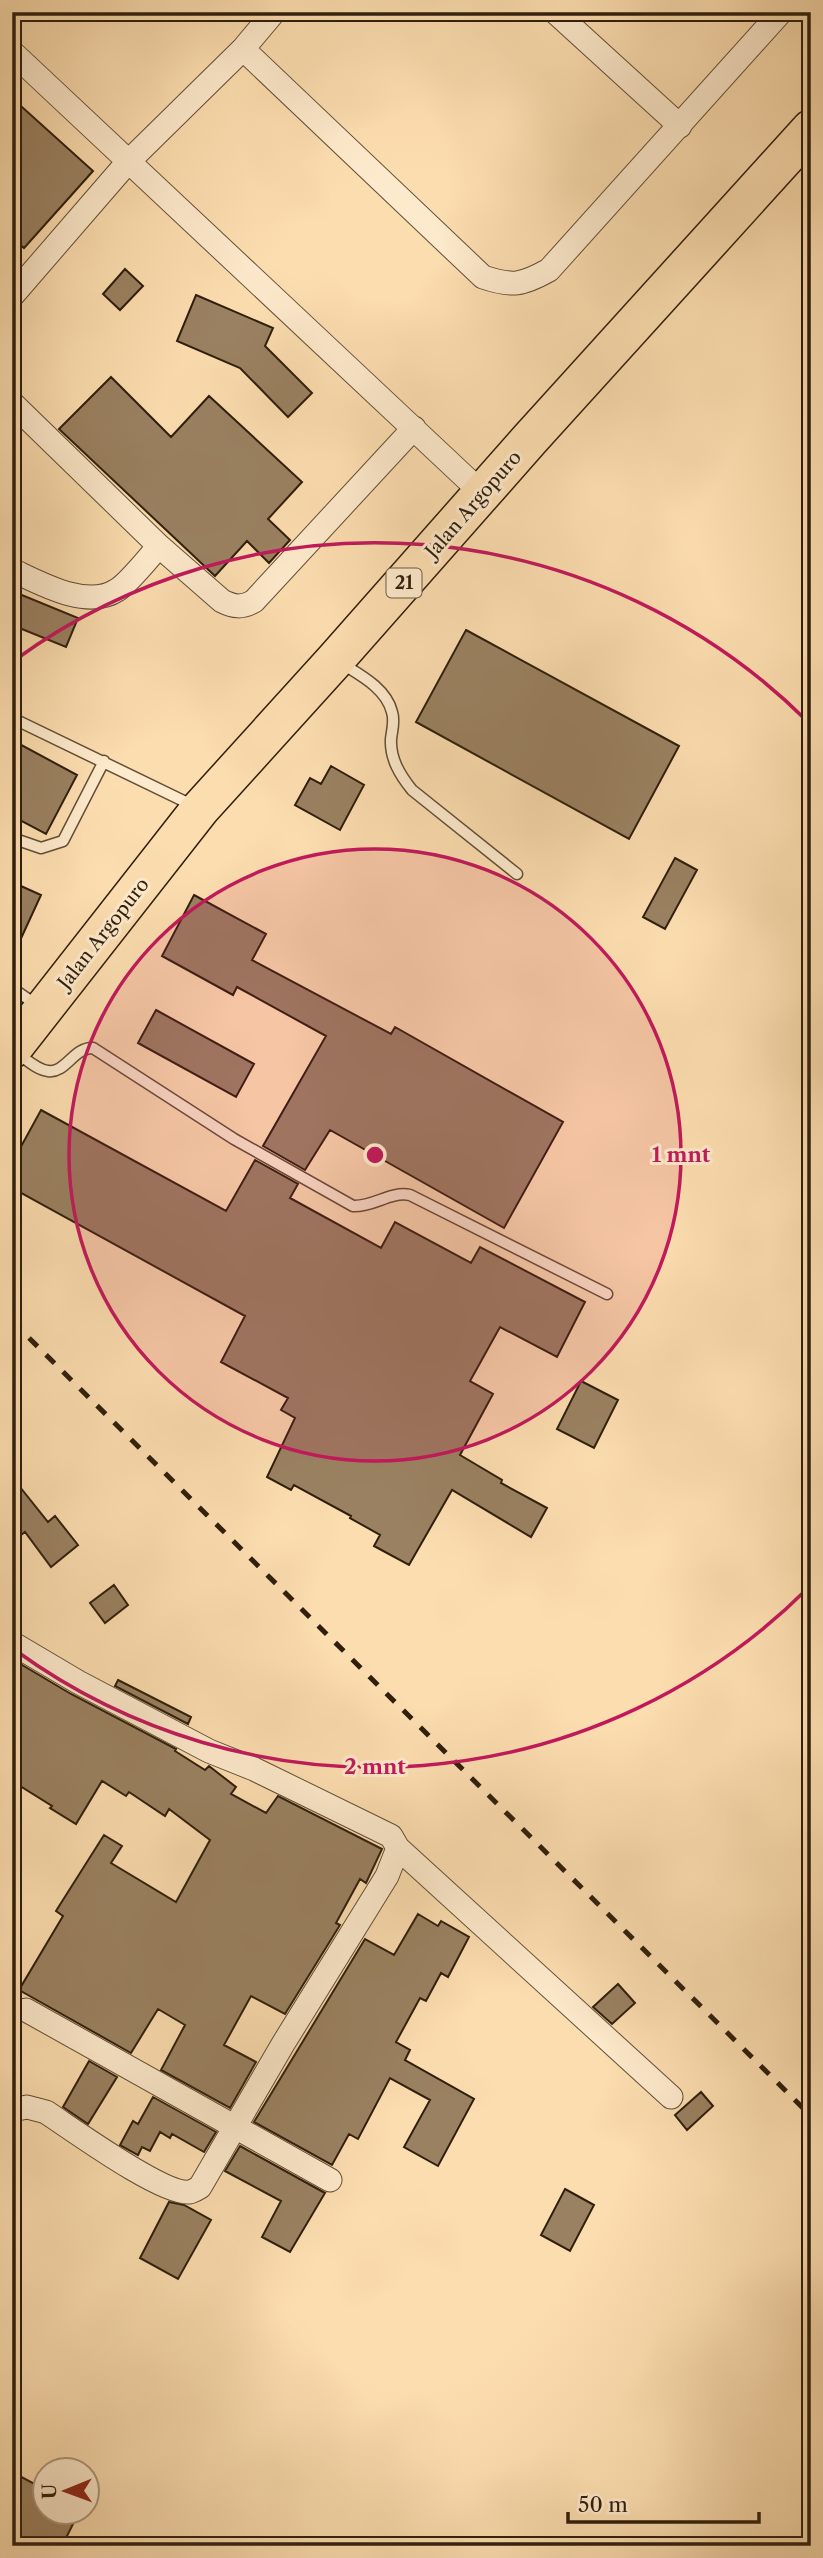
<svg xmlns="http://www.w3.org/2000/svg" width="823" height="2558" font-family="'Libre Caslon Text',serif">
  <style>
    .building { fill: #9a8161; stroke: #2f1e0d; stroke-width: 2 }
    .lines { fill: none; stroke-linecap: round; stroke-linejoin: round }
    .lane-casing { stroke: #624e36; stroke-width: 13 }
    .street-casing { stroke: #624e36; stroke-width: 25 }
    .highway-casing { stroke: #2f1e0d; stroke-width: 41 }
    .lane { stroke: #fde9cb; stroke-width: 10 }
    .street { stroke: #fde9cb; stroke-width: 23 }
    .highway { stroke: #fcddaf; stroke-width: 38 }
    .rail { stroke: #2f1e0d; stroke-width: 5; stroke-dasharray: 12 12; stroke-linecap: butt }
    .ring { fill: none; stroke: #c2185b; stroke-width: 3.5 }
    .labels { text-anchor: middle; stroke-width: 6; stroke-linejoin: round; paint-order: stroke }
    .shield { fill: #fde9cb; stroke: #6d5b46; stroke-width: 2 }
    .shield-label { font-size: 18px; font-weight: bold; fill: #2f1e0d }
    .street-label { font-size: 19px; fill: #2f1e0d; stroke: #fde9cb }
    .centre { fill: #c2185b; stroke: #fde9cb; stroke-width: 3.5 }
    .ring-label { font-size: 21px; text-anchor: middle; font-weight: bold; fill: #c2185b; stroke: #fde9cb; stroke-width: 6; stroke-linejoin: round; paint-order: stroke }
  </style>
  <rect width="100%" height="100%" fill="#fcddaf"/>
  <filter id="stains"><feTurbulence type="fractalNoise" baseFrequency=".00286" numOctaves="4"/><feColorMatrix values="0 0 0 0 .2 0 0 0 0 .09 0 0 0 0 .02 0 0 0 .5 -.17"/></filter>
  <radialGradient id="worn" r=".72"><stop offset=".6" stop-color="#630" stop-opacity="0"/><stop offset="1" stop-color="#630" stop-opacity=".3"/></radialGradient>
  <path class="building" d="M12,98L93,171L24,248L12,238Z
    M125,269L143,286L120,310L103,294Z
    M196,295L273,328L265,346L312,393L288,417L240,368L177,341Z
    M111,377L171,437L209,396L302,482L268,519L290,540L269,563L247,541L215,576L59,429Z
    M12,591L78,618L66,647L12,625Z
    M466,630L679,746L629,839L416,722Z
    M12,740L77,775L46,834L12,816Z
    M331,766L364,785L340,830L295,805L310,778L321,784Z
    M675,858L697,870L665,929L643,917Z
    M12,882L41,895L12,958Z
    M194,895L266,934L252,960L391,1034L395,1027L563,1122L504,1228L330,1130L305,1170L263,1146L326,1036L237,987L233,995L162,956Z
    M156,1010L254,1064L236,1097L138,1043Z
    M41,1110L226,1211L255,1160L298,1184L290,1198L381,1248L395,1222L471,1263L480,1247L585,1302L557,1357L500,1327L470,1381L493,1394L460,1455L502,1480L501,1483L547,1508L531,1537L452,1490L409,1565L374,1546L380,1535L350,1518L351,1516L294,1485L291,1490L267,1477L295,1418L281,1410L288,1398L221,1362L245,1316L12,1188V1163Z
    M581,1381L618,1400L594,1448L557,1429Z
    M12,1477L48,1522L55,1516L78,1545L51,1567L25,1532L12,1542Z
    M114,1585L128,1605L105,1623L90,1603Z
    M12,1659L71,1694L176,1749L175,1751L205,1770L209,1766L236,1787L231,1794L266,1813L278,1796L382,1849L366,1883L360,1879L336,1923L340,1925L285,2014L251,1996L224,2045L256,2062L230,2108L161,2070L185,2025L158,2009L131,2053L19,1990L63,1916L56,1911L104,1835L122,1846L111,1863L176,1902L210,1840L169,1809L165,1816L129,1792L126,1796L102,1781L76,1824L50,1808L52,1806L12,1781Z
    M118,1680L191,1717L188,1724L115,1686Z
    M418,1914L438,1926L441,1921L469,1937L448,1977L441,1973L426,2001L420,1998L396,2042L410,2050L405,2060L474,2099L438,2166L404,2147L430,2100L390,2078L358,2139L349,2134L332,2165L254,2122L365,1939L394,1955Z
    M618,1984L635,2003L612,2024L593,2007Z
    M89,2061L117,2077L88,2124L63,2107Z
    M701,2092L713,2106L687,2130L675,2115Z
    M153,2097L216,2132L204,2152L172,2134L170,2138L160,2132L150,2151L142,2147L138,2155L120,2145L133,2121L138,2124Z
    M240,2146L325,2193L290,2252L262,2237L281,2201L225,2171Z
    M565,2189L594,2205L570,2251L541,2235Z
    M169,2202L184,2205L211,2220L178,2279L140,2258Z
    M12,2472L46,2490V2512H79L62,2546H12Z"/>
  <g class="lines">
    <defs>
      <path id="lane" d="M341,663C360,675 386,688 392,712C395,721 392,730 391,739C390,759 400,775 412,790L517,874
        M12,718L194,806
        M12,838L41,848L63,841L104,761
        M12,988L38,1006
        M17,1053C26,1059 37,1070 48,1071C65,1074 74,1047 93,1048L234,1139L353,1206C374,1207 390,1191 410,1195L607,1294"/>
      <path id="street" d="M274,12L243,49L483,277C513,287 522,285 549,270L781,12
        M555,12L680,126
        M12,52L483,494
        M12,296L127,163L243,49
        M12,403L159,546L222,601C234,607 242,608 254,601L414,428
        M12,570C40,583 87,610 117,590C129,583 149,557 159,546
        M12,1643L78,1682L209,1751L254,1769L391,1836L398,1848L387,1876L283,2044L200,2187C197,2189 193,2191 190,2192C164,2196 72,2129 46,2112L27,2107L12,2110
        M398,1848L671,2097
        M26,2010L330,2180"/>
      <path id="highway" d="M12,1049L200,809L335,660L530,439L811,129"/>
    </defs>
    <use href="#lane" class="lane-casing"/>
    <use href="#street" class="street-casing"/>
    <use href="#highway" class="highway-casing"/>
    <use href="#lane" class="lane"/>
    <use href="#street" class="street"/>
    <use href="#highway" class="highway"/>
    <path class="rail" d="M12,1321L811,2116"/>
  </g>
  <circle cx="375" cy="1155" r="306" fill="#c2185b" fill-opacity=".12"/>
  <g class="ring">
    <circle cx="375" cy="1155" r="306"/>
    <path d="M808 1588A612 612 0 0 1 15 1650M15 660A612 612 0 0 1 808 722"/>
  </g>
  <g class="labels">
    <rect class="shield" x="386.5" y="568.5" width="35" height="29" rx="5"/>
    <g class="shield-label">
      <text x="404" y="589">21</text>
    </g>
    <g class="street-label">
      <text transform="translate(473 504) rotate(-49)" y="7">Jalan Argopuro</text>
      <text transform="translate(103 933) rotate(-52)" y="7">Jalan Argopuro</text>
    </g>
  </g>
  <circle cx="375" cy="1155" r="10" class="centre"/>
  <g class="ring-label">
    <text x="681" y="1162">1 mnt</text>
    <text x="375" y="1774">2 mnt</text>
  </g>
  <rect width="823" height="2558" fill="none" stroke="#fcddaf" stroke-width="42"/>
  <rect x="14" y="14" width="795" height="2530" fill="none" stroke="#2f1e0d" stroke-width="3.5"/>
  <rect x="21" y="21" width="781" height="2516" fill="none" stroke="#2f1e0d" stroke-width="2"/>
  <g transform="translate(66 2491) rotate(269)"><circle r="33" fill="#fde9cb" stroke="#ab987f" stroke-width="2"/>
  <path d="M0-5L12 26L0 18L-12 26Z" fill="#8f2418"/>
  <text y="-10" font-size="19" font-weight="bold" text-anchor="middle" fill="#2f1e0d">U</text>
  </g>
  <path d="M568 2512v10h191v-10" fill="none" stroke="#2f1e0d" stroke-width="3.5"/>
  <text x="578" y="2512" font-size="21" fill="#2f1e0d" stroke="#fde9cb" stroke-width="5" paint-order="stroke">50 m</text>
  <rect width="100%" height="100%" filter="url(#stains)"/>
  <rect width="100%" height="100%" fill="url(#worn)"/>
</svg>
